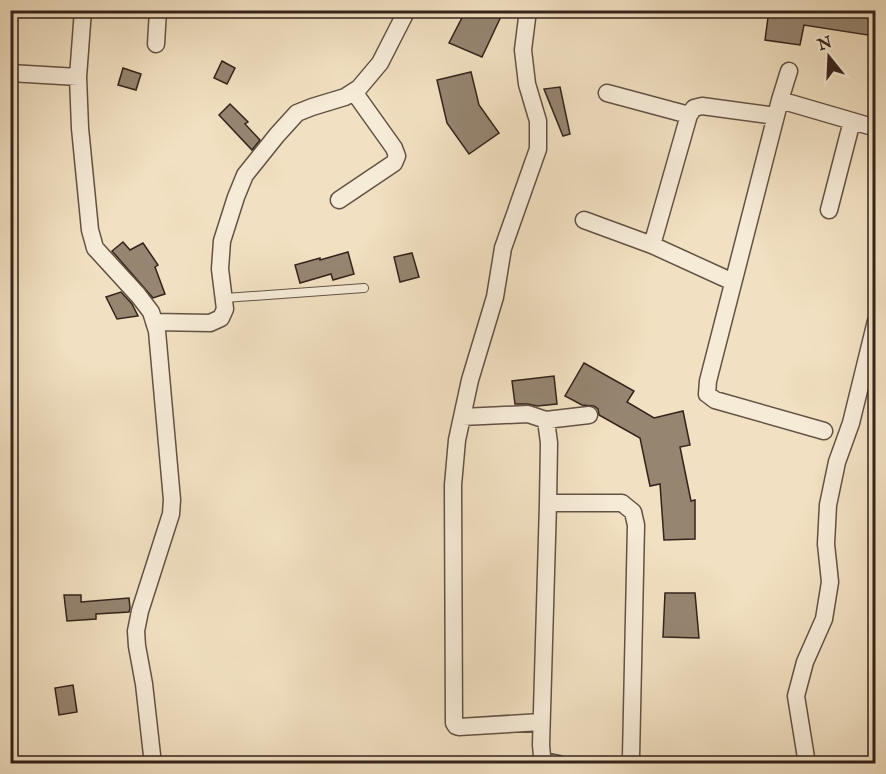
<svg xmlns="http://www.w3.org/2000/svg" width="886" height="774" font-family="'IM FELL English',serif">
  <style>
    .building { fill: #968571; stroke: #34231b; stroke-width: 1.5 }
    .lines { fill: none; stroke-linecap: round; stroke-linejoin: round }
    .service-casing { stroke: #635244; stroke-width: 10 }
    .minor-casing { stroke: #635244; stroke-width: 19 }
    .service { stroke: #f6ebd7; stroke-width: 8 }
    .minor { stroke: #f6ebd7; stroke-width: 16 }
  </style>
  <rect width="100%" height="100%" fill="#f1e0c1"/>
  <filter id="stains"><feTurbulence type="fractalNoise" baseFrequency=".00333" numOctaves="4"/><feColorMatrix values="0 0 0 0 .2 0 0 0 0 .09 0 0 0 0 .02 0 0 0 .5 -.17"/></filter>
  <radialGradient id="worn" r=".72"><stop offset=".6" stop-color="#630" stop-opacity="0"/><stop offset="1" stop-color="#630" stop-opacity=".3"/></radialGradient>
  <path class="building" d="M466,10H504L482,57L449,43Z
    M769,10H876L874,36L804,25L800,45L765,40Z
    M222,61L235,68L227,84L214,78Z
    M123,68L141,74L136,90L118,85Z
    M471,72L479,105L499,133L469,154L447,123L437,80Z
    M560,87L570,134L563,136L544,89Z
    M230,104L248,122L245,124L260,140L252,150L219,115Z
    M123,242L130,250L143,243L158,265L155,267L165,294L153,298L112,251Z
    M348,252L354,274L333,280L331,274L300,283L295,265L320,258V260Z
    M412,253L419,277L400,282L394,257Z
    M121,292L132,304L138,316L117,319L106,297Z
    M584,363L634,391L627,402L654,418L683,411L690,445L680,447L691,501L695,500V539L664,540L660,484L650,486L640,438L599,415L598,409L594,406L582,405L565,396Z
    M554,376L557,404L537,406L528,404H515L512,381Z
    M665,593H695L699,638L663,637Z
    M64,595H81V602L129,598L130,608L129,612L96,614V619L67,621Z
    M73,685L77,712L59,715L55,688Z"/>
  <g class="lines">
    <defs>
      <path id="service" d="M225,298L364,288"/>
      <path id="minor" d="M83,10L78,77L80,128L90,230L95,248L138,295L151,312L157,331L172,500L171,514L140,611L136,631L137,646L144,684L153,764
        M528,10L523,50L527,84L538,121V149L503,248L495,297L470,380L457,440L453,485L454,723L456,726L459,727L541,722
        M156,44L158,10
        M10,73L78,77
        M607,93L689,115
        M780,100L789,71
        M339,200L394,163L397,156L394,148L354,92
        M829,210L852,121
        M584,220L652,245L733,282
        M652,245L689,115L694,108L702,106L776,116
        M154,322L210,323L221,318L225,309L220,269L222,241L236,197L245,175L277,135L297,113L312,107L345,97L359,88L380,63L407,10
        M462,417L528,414L546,420L589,415
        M546,420L549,443L548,503L541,745L542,756L544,761L559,764
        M824,431L715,400L707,394L708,381L780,100L876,128
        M548,503H622L633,512L636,525L631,757L628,764
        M807,764L796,696L805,662L824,619L830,582L826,544L828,505L837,462L851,423L876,321"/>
    </defs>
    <use href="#service" class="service-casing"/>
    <use href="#minor" class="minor-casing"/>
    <use href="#service" class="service"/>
    <use href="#minor" class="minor"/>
  </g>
  <rect width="886" height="774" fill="none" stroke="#f1e0c1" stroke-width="36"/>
  <rect x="12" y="12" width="862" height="750" fill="none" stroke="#34231b" stroke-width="3"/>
  <rect x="18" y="18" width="850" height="738" fill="none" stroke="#34231b" stroke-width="1.5"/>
  <g transform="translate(829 57) rotate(342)" stroke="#f6ebd7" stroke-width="4.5" paint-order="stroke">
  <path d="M0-4.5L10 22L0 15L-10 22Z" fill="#34231b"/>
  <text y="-9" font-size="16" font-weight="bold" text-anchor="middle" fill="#34231b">N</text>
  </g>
  <rect width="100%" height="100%" filter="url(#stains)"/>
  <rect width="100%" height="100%" fill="url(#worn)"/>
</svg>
